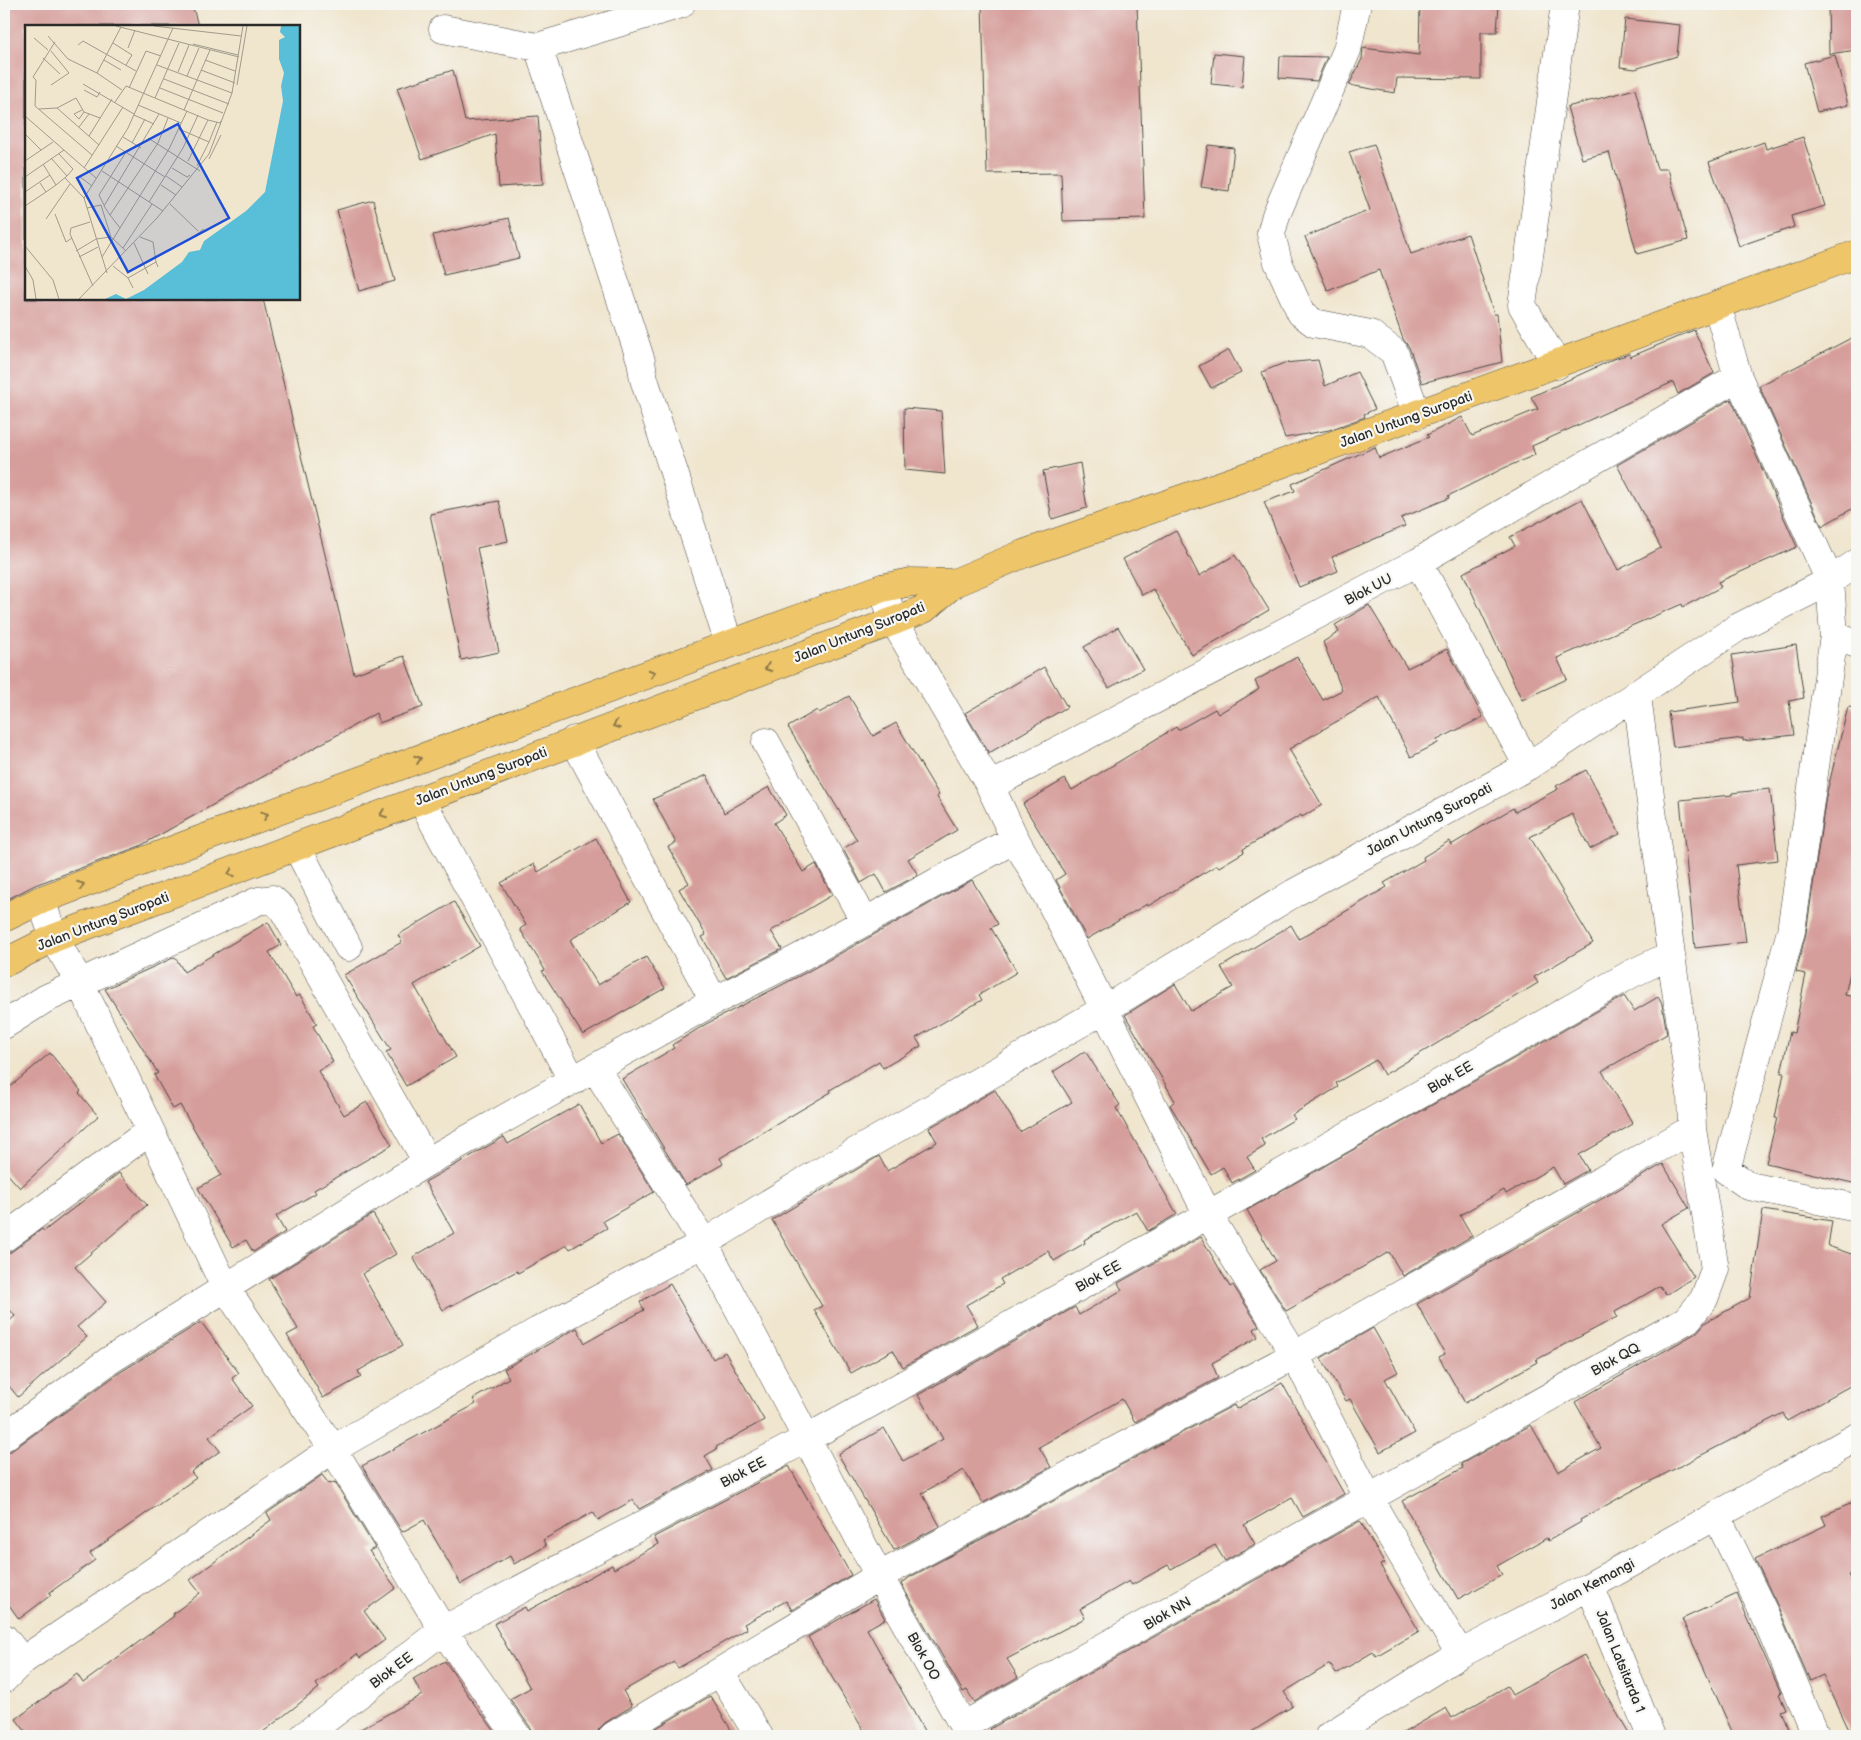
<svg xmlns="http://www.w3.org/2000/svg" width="1861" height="1740" font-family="'Balsamiq Sans',sans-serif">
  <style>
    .building { fill: #d69e9b }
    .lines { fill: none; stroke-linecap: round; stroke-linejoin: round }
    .minor-casing { stroke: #494743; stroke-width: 29 }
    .major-casing { stroke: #494743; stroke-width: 29 }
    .minor { stroke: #fff; stroke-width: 28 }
    .major { stroke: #eec569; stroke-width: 28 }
    .oneway { stroke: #8c784a }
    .labels { text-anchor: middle; stroke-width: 4.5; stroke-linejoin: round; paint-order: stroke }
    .street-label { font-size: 14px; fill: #2b2b2b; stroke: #f6f6f2 }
    .inset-road { fill: none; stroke: #a19b8c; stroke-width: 1 }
    .view { fill: #1d4ed8; fill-opacity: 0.15; stroke: #1d4ed8; stroke-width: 2.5 }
    .inset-edge { fill: none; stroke: #2b2b2b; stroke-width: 2.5 }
  </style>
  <rect width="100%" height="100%" fill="#f6f6f2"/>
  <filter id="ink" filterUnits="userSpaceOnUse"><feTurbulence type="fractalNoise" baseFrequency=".02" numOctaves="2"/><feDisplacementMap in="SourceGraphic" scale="10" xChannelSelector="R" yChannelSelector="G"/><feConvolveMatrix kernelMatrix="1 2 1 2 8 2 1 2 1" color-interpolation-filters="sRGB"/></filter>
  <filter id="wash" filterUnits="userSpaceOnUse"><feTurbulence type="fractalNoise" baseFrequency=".0096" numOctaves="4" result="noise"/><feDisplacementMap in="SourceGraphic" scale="20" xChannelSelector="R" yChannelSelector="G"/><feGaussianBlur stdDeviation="1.12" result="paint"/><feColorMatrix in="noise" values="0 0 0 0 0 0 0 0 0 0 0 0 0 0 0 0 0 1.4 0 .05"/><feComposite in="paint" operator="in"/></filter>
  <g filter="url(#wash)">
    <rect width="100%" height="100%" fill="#f0e5cd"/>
    <g id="blocks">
      <path class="building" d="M22,4H192L198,26H26V299H263L354,674L404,656L423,707L379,723L376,713L140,846L35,885L4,901V6Z
        M982,4H1137L1145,219L1063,221L1061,173L987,174Z
        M1420,4H1499L1497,32H1481V79L1397,78L1395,93L1349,85L1362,59L1363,48L1419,55Z
        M1828,4H1857V50L1829,54Z
        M1625,19L1680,25L1677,56L1635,69L1620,67Z
        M1214,53L1245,56L1242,87L1211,84Z
        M1835,55L1848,105L1817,112L1804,63Z
        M1280,56L1327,57L1317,81L1279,78Z
        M453,70L465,121L538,116L543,184L499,187L495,134L422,159L397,88Z
        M1635,89L1657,169H1668L1688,240L1637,254L1609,152L1582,159L1567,107Z
        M1803,137L1825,206L1791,216L1794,227L1739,246L1709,162L1764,142L1766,149Z
        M1374,144L1411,254L1468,234L1494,314H1497L1502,362L1422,383L1409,347L1403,339L1379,270L1328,291L1305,237L1370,210L1349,152Z
        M1208,145L1234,148L1229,191L1201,187Z
        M373,200L395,281L359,291L337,210Z
        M509,218L519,258L444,275L433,235Z
        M1694,330L1714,373L1678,394L1673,382L1532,446L1535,455L1504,468L1448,496L1449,498L1401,518L1405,526L1332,557L1338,571L1299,587L1264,502L1295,491L1292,484L1375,447L1379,458L1429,437L1427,435L1462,417L1472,436L1538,409L1531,397L1614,359L1629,354L1630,357Z
        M1857,335V506L1822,526L1759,386Z
        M1229,350L1241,373L1211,388L1199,366Z
        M1318,360L1325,386L1357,372L1375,409L1364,414L1365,417L1329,430L1285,438L1262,372L1284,363Z
        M1731,399L1797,547L1718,582L1721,587L1683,607L1682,604L1557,658L1567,679L1522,700L1463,573L1515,546L1510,537L1582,499L1618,570L1661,548L1617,465Z
        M904,408L941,411L945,474L905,470Z
        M1080,463L1087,508L1052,519L1043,471Z
        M499,501L508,541L477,548L499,652L461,660L430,514Z
        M1176,531L1199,576L1235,555L1269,610L1192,655L1153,589L1142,595L1123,559Z
        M1369,605L1407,668L1447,649L1483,717L1437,740L1438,743L1411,757L1379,697L1289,749L1322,805L1302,817L1301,815L1243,849L1244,852L1219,867L1217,865L1148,906L1147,904L1087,939L1056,880L1065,874L1023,804L1065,779L1072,790L1176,727L1178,730L1215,709L1218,714L1259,689L1255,681L1297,657L1323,700L1342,690L1323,642L1339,632L1335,625Z
        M1118,627L1143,669L1109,688L1084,647Z
        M1796,645L1804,698L1789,701L1794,735L1743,741V738L1673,747L1668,712L1740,702L1732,655Z
        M1044,667L1067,707L989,753L965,713Z
        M849,696L873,736L896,723L939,795L937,797L957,830L908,859L918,875L886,892L876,874L861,883L843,849L857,840L788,727L817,710L819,713Z
        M1848,707L1857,708V941L1845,995L1857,997V1184L1766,1163L1777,1118H1775L1784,1073H1781L1790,1032L1794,1033L1806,974L1796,972L1806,933L1826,796Z
        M1586,770L1620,834L1590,849L1572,814L1530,837L1593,943L1534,977L1538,983L1384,1075L1376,1060L1336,1083L1338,1087L1292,1115L1295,1119L1261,1139L1265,1146L1247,1157L1255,1170L1232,1183L1223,1167L1211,1174L1170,1105L1175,1101L1125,1015L1175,984L1191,1011L1233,987L1221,967L1291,925L1299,939L1387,887L1384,883L1424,860L1423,857L1449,841L1451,845L1513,808L1515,812L1558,789L1556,786Z
        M707,775L724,813L769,787L786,815L774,823L803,872L816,864L832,895L771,931L782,949L726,978L702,937L706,935L679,889L689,883L668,847L676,843L653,799Z
        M1770,789L1778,860L1736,865L1746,942L1695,948L1680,800L1732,795V793Z
        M596,838L631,902L570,940L598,985L646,957L665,988L583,1035L542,971L545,970L520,929L526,925L501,883L534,864L538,872Z
        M972,880L998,924L991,928L1017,972L979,995L982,1000L916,1038L921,1046L883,1068L879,1061L830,1090L831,1092L720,1158L723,1164L686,1185L622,1079L674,1048L672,1045L706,1024L805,973Z
        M454,902L480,946L414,985L456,1057L406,1086L386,1052L391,1050L344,975L402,942L398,935Z
        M268,922L281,945L269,952L296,997L300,995L317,1024L313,1026L333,1062L318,1071L344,1115L367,1102L392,1145L314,1190L316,1193L276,1216L285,1232L253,1252L246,1240L233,1247L198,1188L221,1175L180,1105L173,1109L154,1075L158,1073L105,989L175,957L184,972Z
        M1624,996L1634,1011L1658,997L1662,1004L1667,1034L1602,1071L1633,1124L1579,1155L1588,1170L1563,1184L1553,1167L1506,1194L1504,1190L1460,1215L1472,1236L1403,1276L1389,1252L1286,1311L1260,1270L1276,1261L1247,1210Z
        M1085,1051L1120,1105L1116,1108L1177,1214L1148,1231L1136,1211L1084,1240L1085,1243L1054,1261L1048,1251L1000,1279L1003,1284L966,1305L978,1325L903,1367L893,1350L851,1373L814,1310L822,1306L772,1220L879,1156L887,1171L937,1142L929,1128L995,1090L1020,1132L1072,1102L1053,1072Z
        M50,1053L81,1091L79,1093L98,1116L20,1188L4,1170V1092Z
        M579,1104L601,1143L618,1134L654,1192L603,1221L607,1228L570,1249L567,1245L518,1273L517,1271L443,1310L413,1257L454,1233L425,1182L504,1137L508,1144Z
        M1663,1164L1689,1208L1661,1224L1694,1277L1666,1295L1660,1286L1615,1312L1617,1317L1536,1360L1537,1362L1465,1403L1439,1357L1445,1354L1417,1304Z
        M119,1173L147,1205L75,1267L106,1302L77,1327L87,1337L18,1397L4,1380V1326L15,1316L4,1303V1257L42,1229L44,1231Z
        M1763,1210L1832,1221L1828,1246L1857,1256V1382L1787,1421L1783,1413L1628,1493L1580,1520L1581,1522L1548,1541L1547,1538L1497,1566L1502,1575L1458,1599L1402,1501L1463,1468L1461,1464L1531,1425L1558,1472L1601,1448L1575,1402L1696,1333L1706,1322L1750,1298Z
        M373,1214L396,1254L362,1274L403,1345L358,1371L361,1377L323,1398L287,1335L298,1329L269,1279Z
        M1201,1237L1230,1287L1233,1285L1259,1326L1254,1329L1258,1337L1212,1363L1218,1378L1135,1422L1122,1399L1039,1447L1051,1467L983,1503L964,1470L922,1493L940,1526L894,1550L838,1454L884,1428L903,1461L943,1439L918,1395L1075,1307L1079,1315L1122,1290L1118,1283Z
        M670,1284L713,1359L725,1352L764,1420L716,1447L717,1449L705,1456L713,1470L639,1509L633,1500L598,1520L593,1512L543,1540L546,1546L514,1564L510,1556L461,1584L424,1520L402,1532L362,1466L476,1404L473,1399L509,1378L504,1369L577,1328L585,1343L644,1310L640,1302Z
        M201,1322L239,1373L232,1378L252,1406L209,1437L220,1451L191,1472L196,1478L90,1553L95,1560L49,1593L51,1595L19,1619L4,1598V1456L119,1373Z
        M1373,1328L1398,1372L1385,1379L1415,1433L1380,1452L1350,1399L1346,1401L1321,1358Z
        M1282,1383L1344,1494L1303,1517L1292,1498L1244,1525L1255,1544L1225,1561L1215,1545L1171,1569L1168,1565L1132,1585L1129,1581L1080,1609L1085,1618L1007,1659L1018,1677L974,1702L967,1690L963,1692L901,1584L910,1577L1234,1405L1236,1409Z
        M789,1466L851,1575L792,1610L786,1601L744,1624L747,1629L678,1668L674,1662L623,1691L632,1706L605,1723L599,1729L597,1736H532L530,1727L510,1699L530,1688L494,1624L525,1607L527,1611L612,1565L614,1569L658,1544L654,1537Z
        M322,1475L329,1484L335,1482L375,1548L369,1551L396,1588L364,1611L385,1640L360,1658L357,1654L316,1684L319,1688L258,1736H29L16,1719L77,1674L83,1683L174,1616L173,1614L200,1593L190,1580L271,1520L267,1513Z
        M1857,1501V1571L1849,1575L1857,1594V1736H1852L1823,1675L1810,1681L1779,1609L1755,1559L1826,1525L1822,1516Z
        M1360,1521L1384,1563L1380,1565L1419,1631L1376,1656L1373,1652L1336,1674L1330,1664L1284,1692L1293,1706L1245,1736H995L990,1729Z
        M1737,1594L1781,1693L1779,1694L1786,1709L1781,1711L1792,1736H1734L1682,1619Z
        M874,1599L885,1619L867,1629L927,1736H867L808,1637Z
        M1584,1655L1630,1736H1398L1446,1708L1452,1718L1507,1686L1512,1695Z
        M445,1661L481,1714H482L498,1736H348L422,1695L413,1679Z
        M710,1696L735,1736H643Z"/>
    </g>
  </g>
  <g filter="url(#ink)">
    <use href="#blocks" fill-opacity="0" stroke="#494743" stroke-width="1"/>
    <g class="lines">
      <defs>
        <path id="minor" d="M1357,4L1347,50L1276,215L1271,234L1278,262L1301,313L1314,323L1370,334L1394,352L1417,415
          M443,29L538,47L681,4
          M538,47L641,361L644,379L729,644
          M1717,305L1738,377L1830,581L1834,636L1791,931L1726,1170L1749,1186L1857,1208
          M1557,365L1522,305L1565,4
          M1418,562L1528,766
          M882,588L894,621L990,786L1015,839L1050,901L1208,1215L1295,1355L1368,1497L1460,1654
          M1834,636L1857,644
          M574,740L714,1001
          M766,742L865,922
          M990,786L1418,562L1738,377
          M421,799L573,1081
          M297,847L348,947
          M41,900L54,938L80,983L225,1287L333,1449L443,1630L517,1736
          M4,1025L45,999L258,901L272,899L283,909L427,1162
          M595,1068L704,1243L879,1576L969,1736
          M4,1238L150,1131
          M4,1437L110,1360L427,1162L714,1001L797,959L1015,839
          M1716,1515L1765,1615L1816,1736
          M1590,1586L1651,1736
          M4,1638L22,1661
          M720,1672L759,1736
          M4,1679L22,1661L333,1449L538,1331L704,1243L810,1178L1105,1009L1294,893L1528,766L1737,628L1830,581L1857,563
          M963,1726L1688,1319L1704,1299L1715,1269L1692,1129
          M304,1736L443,1630L806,1439L1208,1215L1631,974L1671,955L1637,696
          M613,1736L879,1576L1295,1355L1692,1129L1691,1094L1671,955
          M1329,1736L1460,1654L1590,1586L1857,1437"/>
        <path id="major" d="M4,918L41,900L191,843L882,588L911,582L954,583
          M4,963L54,938L894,621L924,609L954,583L1023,554L1259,472L1857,254"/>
      </defs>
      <use href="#minor" class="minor-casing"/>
      <use href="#major" class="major-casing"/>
      <use href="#minor" class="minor"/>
      <use href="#major" class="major"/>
    </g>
    <defs><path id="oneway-chevron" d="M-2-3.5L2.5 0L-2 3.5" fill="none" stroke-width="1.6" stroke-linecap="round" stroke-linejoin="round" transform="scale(1.25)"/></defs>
    <g class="oneway">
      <use href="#oneway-chevron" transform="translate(768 668) rotate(160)"/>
      <use href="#oneway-chevron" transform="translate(652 673) rotate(-20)"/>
      <use href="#oneway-chevron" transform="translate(616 725) rotate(160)"/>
      <use href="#oneway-chevron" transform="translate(418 759) rotate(-20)"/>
      <use href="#oneway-chevron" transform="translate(383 814) rotate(159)"/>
      <use href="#oneway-chevron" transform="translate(265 815) rotate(-21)"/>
      <use href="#oneway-chevron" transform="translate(231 873) rotate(160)"/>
      <use href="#oneway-chevron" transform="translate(81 885) rotate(-21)"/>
    </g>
  </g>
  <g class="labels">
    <g class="street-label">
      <text transform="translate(1406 419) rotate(-20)" y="5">Jalan Untung Suropati</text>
      <text transform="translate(1368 589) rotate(-28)" y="5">Blok UU</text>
      <text transform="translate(859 632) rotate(-22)" y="5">Jalan Untung Suropati</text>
      <text transform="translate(481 776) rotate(-21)" y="5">Jalan Untung Suropati</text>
      <text transform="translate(1429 819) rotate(-28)" y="5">Jalan Untung Suropati</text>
      <text transform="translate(103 921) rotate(-21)" y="5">Jalan Untung Suropati</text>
      <text transform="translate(1450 1077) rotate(-30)" y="5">Blok EE</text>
      <text transform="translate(1098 1276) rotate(-29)" y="5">Blok EE</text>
      <text transform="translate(1615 1359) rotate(-29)" y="5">Blok QQ</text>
      <text transform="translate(743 1472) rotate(-28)" y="5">Blok EE</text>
      <text transform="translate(1592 1584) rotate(-28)" y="5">Jalan Kemangi</text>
      <text transform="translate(1167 1613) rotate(-30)" y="5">Blok NN</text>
      <text transform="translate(924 1656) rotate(61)" y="5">Blok OO</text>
      <text transform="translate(1621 1661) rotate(68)" y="5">Jalan Latsitarda 1</text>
      <text transform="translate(391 1670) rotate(-37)" y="5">Blok EE</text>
    </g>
  </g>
  <g transform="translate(25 25)">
    <rect width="275" height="275" fill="#f0e5cd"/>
    <path d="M256,1H275V274H80L91,269L101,274L119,265L157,237L164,227L175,225L179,216L221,186L240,167L258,76L256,61L259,48L254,34V15L260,12L255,7Z" fill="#59bed7"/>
    <path class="inset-road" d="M91,1L214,32M129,1L216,11M23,11L43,34L72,48L97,65M9,13L23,25M30,17L8,52L11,55L10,81L67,130M88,18L107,30L101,40M168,19L213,30M53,20L58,16L111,46M103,23L110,5M18,33L35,49M79,35L96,45M180,35L210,46M132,40L207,68M176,45L210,58M153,47L164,20M72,48L96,2M162,51L174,23M139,54L204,79M58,59L109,89M26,60L44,48L26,26M212,60L222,1M104,63L121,26L136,31M135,63L198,88M59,65L72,72L75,67M130,73L154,18M90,77L101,61L183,95L195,98L196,96M113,80L156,98M32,83L74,120M14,84L32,83L51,73L59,87L75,93M57,85L49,89L54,94L59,87M159,85L185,25M109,90L129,99M0,91L71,153M54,102L64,89M154,104L184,117L172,141M0,109L16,125M64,111L87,74M98,112L116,123M123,113L175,146M184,117L192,97M107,118L120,94M91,121L140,152M34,129L48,144L42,151M184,134L196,110M0,136L28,117M163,136L183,95M18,139L31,160L42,151L26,133M59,143L98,82M147,143L162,152L165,150M77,146L138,186M54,151L67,161M141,151L157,162M0,152L39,125M40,153L59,173M15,158L21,167L31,160M136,160L151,170M0,167L25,150M124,177L158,123L173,90M145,179L173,206M79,180L74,170L101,127M0,181L21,167M62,183L76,180L86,212L101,226M30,189L41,217L47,213M85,190L79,181L134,89M21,194L45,159M65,197L46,203L45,209L68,261M95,203L85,190L133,118L143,93M115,212L128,217L131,237M166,213L179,204M109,218L123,249M0,221L28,255L34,274M98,223L127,179M51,226L71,214L86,212M54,232L73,222M77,232L144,124L162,86M0,241L8,255L11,274M88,241L103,253L108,263M82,248L59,173L103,103L148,3M103,253L131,237L133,242M54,274L132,193L184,129L207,68L218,1"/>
    <path class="view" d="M153,99L204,193L103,247L52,153Z"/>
    <rect width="275" height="275" class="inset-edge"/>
  </g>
  <rect width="1861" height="1740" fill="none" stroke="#f6f6f2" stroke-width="20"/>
</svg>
